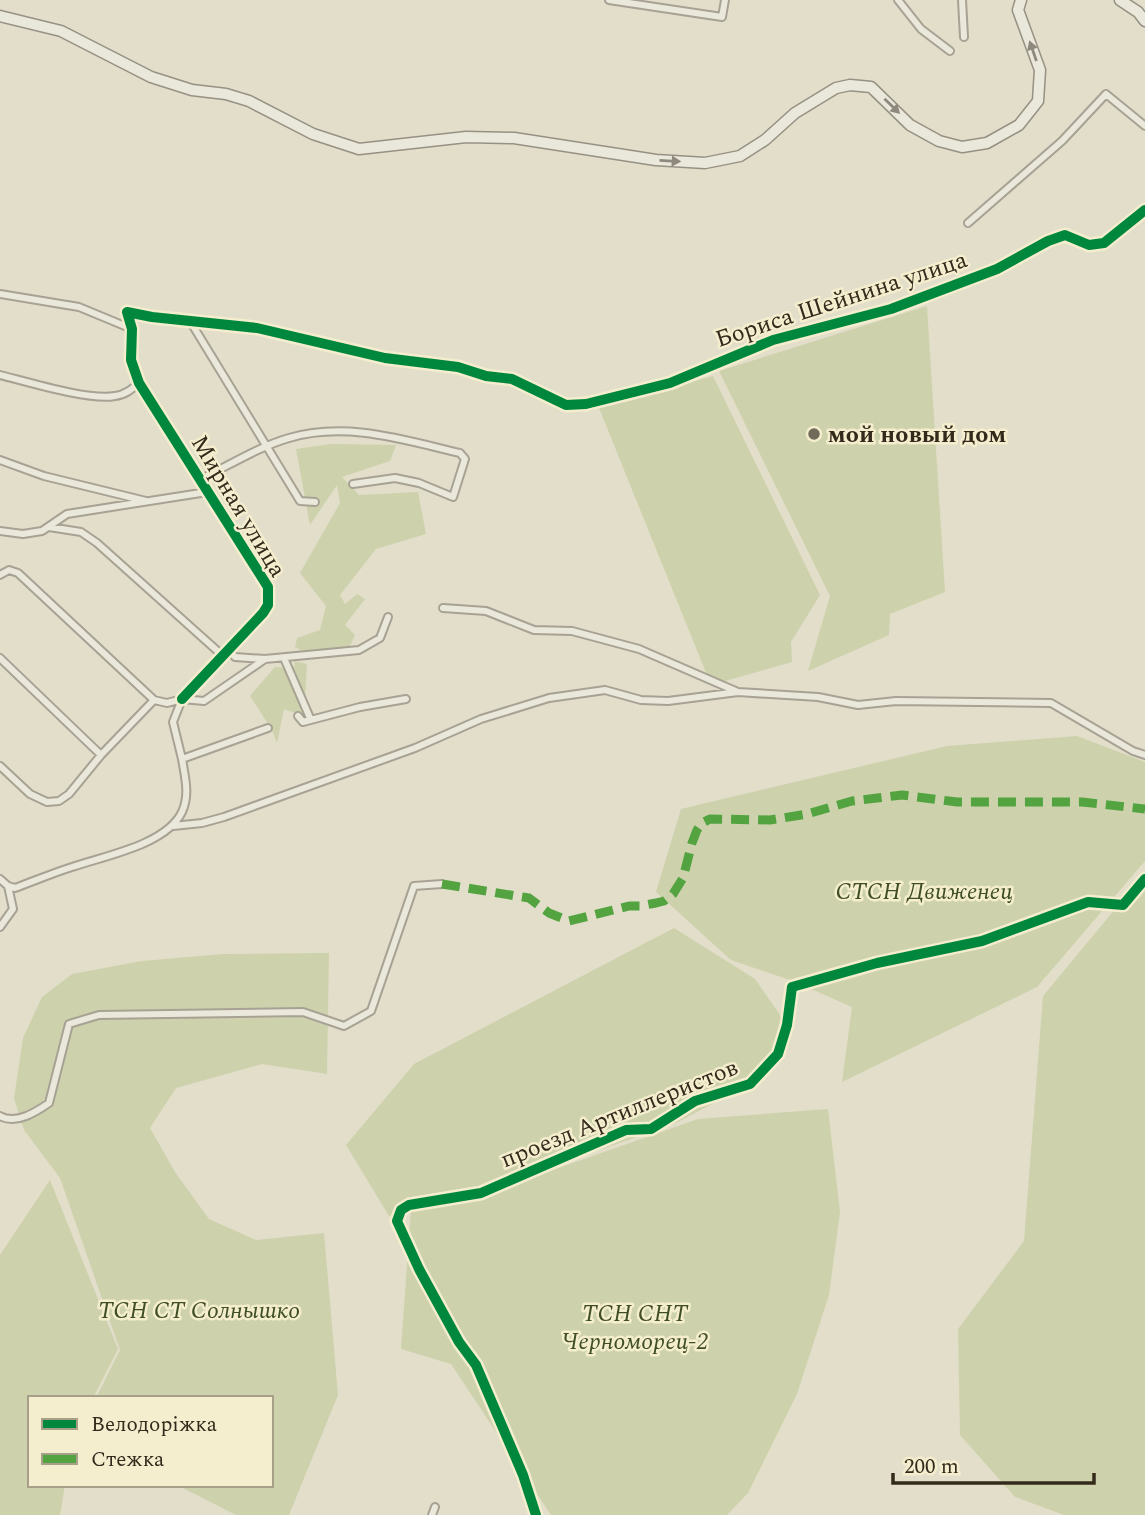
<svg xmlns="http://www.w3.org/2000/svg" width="1145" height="1515" font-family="Spectral,serif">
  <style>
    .green { fill: #cdd2ac }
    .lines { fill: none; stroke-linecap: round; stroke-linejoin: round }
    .street-casing { stroke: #a7a293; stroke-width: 10 }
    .secondary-casing { stroke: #969183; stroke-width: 13 }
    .street { stroke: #eae7db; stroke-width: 6 }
    .secondary { stroke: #eae7db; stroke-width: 10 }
    .quiet { stroke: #53a441; stroke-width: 9; stroke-dasharray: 18 9; stroke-linecap: butt }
    .cycleway-casing { stroke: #f4edce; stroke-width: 15 }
    .cycleway { stroke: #00873e; stroke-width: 10 }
    .oneway { fill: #8f887c }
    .poi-dot { fill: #716959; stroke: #f4edce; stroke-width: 2.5 }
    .labels { text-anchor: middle; stroke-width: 5; stroke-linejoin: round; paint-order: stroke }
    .street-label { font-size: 24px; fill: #342a1c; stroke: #f4edce }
    .poi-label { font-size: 24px; font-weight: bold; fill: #342a1c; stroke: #f4edce; text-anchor: start }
    .park-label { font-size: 24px; font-style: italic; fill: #3f4f23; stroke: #f4edce }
  </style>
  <rect width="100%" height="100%" fill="#e2deca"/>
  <path class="green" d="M927,306L945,592L890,614L889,635L808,671L830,596L719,371Z
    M713,376L820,595L791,642L792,662L711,685L599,408Z
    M331,444L396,445L390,461L342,477L359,495L418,492L426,534L376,549L340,595L345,604L357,594L365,599L345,625L355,635L349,648L303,651L295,647L297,638L320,630L326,606L300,573L340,503L337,485L310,525L296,449Z
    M295,661L307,664L304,716L284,709L277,743L272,730L250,696L275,667L294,668Z
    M1077,736L1145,762V861L1037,987L842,1082L852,1007L793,981L731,960L656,892L681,809L947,746Z
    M1145,873V1515H1064L1015,1497L960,1435L958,1329L1024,1241L1043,996Z
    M674,928L755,979L787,1025L761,1078L676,1123L580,1157L432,1204L530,1178L698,1119L828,1109L840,1212L829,1295L797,1394L748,1493L727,1515H551L451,1364L401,1349L411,1210L389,1216L346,1145L414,1064Z
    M329,953L327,1074L262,1064L176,1088L150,1128L175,1172L209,1219L256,1240L324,1233L338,1395L289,1515H236L177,1485H271V1398H96L120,1350L60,1178L24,1130L14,1098L23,1038L42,997L72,974L142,961L223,954Z
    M50,1180L118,1349L93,1398H30V1485H65L60,1515H0V1255Z"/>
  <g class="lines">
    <defs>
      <path id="street" d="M609,0L722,17L725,0
        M898,0L921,29L950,51
        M962,0L964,37
        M968,223L1062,141L1106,94L1145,126
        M0,294L79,307L132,329
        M190,321L300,501L315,502
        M0,375C28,382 90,401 115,396C125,395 132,389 139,383
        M0,460L44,476L146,501
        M201,479C230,465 258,447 289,438C346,421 404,440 460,453L465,459L453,497L419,483L395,478L353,484
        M49,527L81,532L97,543L222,655
        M0,531L23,534L42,531L67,514L207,492
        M0,575L9,570L18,573L154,700L167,703L182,699L173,722L182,759L268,728
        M443,608L486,611L534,630L572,631L639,649L738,692
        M228,649L235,657L265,659L359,650L380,638L388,617
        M0,658L101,755
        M284,658L310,718
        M182,699L263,613L268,605V587L139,383L131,360L132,329L127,312L152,317L257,328L385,358L458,367L486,376L512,379L566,405L586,404L670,383L773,340L891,309L997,269L1048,241L1065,235L1089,245L1104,243L1145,210
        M182,699L204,701L265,659
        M298,716L303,722L360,707L406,699
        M0,766L30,794L47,802L59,801L69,794L101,755L154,700
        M173,826L202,823L224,817L415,748L481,719L549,698L605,690L641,700L668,701L738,692L818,697L858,705L896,701L1051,703L1133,751L1145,755
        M0,879L8,886L15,888C34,881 53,873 72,867C104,856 166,845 182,812C190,795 185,777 182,759
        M0,927L13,909L8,886
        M0,1116C16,1125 36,1112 49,1103L69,1024L99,1015L303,1012L344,1026L371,1011L414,886L442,884
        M432,1515L435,1507
        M536,1515L523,1475L476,1365L459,1342L419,1269L397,1221L401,1210L409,1205L481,1193L626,1130L651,1129L695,1101L750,1084L778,1054L787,1025L792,987L877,963L982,941L1088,902L1123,905L1145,879"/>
      <path id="secondary" d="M1120,0L1138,12L1145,21
        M0,16L61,31L151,77L192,90L226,94L249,101L313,134L359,149L466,137L514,138L656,160L705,163L740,156L765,140L795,113L836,88L850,85L871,87L910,125L939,141L962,147L987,143L1019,125L1038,101L1040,70L1018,10L1021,0"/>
    </defs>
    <use href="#street" class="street-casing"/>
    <use href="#secondary" class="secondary-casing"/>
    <use href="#street" class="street"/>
    <use href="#secondary" class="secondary"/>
    <path class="quiet" d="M442,884L529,898L549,913L569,921L629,906H640L656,903L664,901L673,894L683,878L692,843L697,830L702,823L710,819L770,820L807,814L852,801L902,795L957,802H1082L1145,809"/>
    <defs>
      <path id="cycleway" d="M182,699L263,613L268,605V587L139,383L131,360L132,329L127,312L152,317L257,328L385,358L458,367L486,376L512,379L566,405L586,404L670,383L773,340L891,309L997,269L1048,241L1065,235L1089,245L1104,243L1145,210
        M536,1515L523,1475L476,1365L459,1342L419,1269L397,1221L401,1210L409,1205L481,1193L626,1130L651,1129L695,1101L750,1084L778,1054L787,1025L792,987L877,963L982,941L1088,902L1123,905L1145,879"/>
    </defs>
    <use href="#cycleway" class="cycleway-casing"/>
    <use href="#cycleway" class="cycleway"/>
  </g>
  <defs><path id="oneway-solid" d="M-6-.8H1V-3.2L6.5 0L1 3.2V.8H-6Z" transform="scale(1.75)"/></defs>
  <g class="oneway">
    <use href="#oneway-solid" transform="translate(1033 51) rotate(-109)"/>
    <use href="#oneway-solid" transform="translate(892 106) rotate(44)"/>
    <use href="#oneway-solid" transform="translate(670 161) rotate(3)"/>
  </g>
  <circle class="poi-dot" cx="814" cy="434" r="7"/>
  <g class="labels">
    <g class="street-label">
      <text transform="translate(841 299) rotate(-18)" y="8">Бориса Шейнина улица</text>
      <text transform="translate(239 506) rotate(59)" y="8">Мирная улица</text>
      <text transform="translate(619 1113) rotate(-22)" y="8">проезд Артиллеристов</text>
    </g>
    <g class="poi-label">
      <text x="828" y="442">мой новый дом</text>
    </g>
    <g class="park-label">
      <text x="924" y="899">СТСН Движенец</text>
      <text x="199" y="1318">ТСН СТ Солнышко</text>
      <text x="635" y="1321">ТСН СНТ<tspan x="635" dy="28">Черноморец-2</tspan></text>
    </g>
  </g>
  <rect x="28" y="1396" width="245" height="91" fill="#f4edce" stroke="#a79f87" stroke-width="2"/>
  <rect x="42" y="1419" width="35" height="10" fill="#00873e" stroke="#a79f87" stroke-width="2"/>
  <text x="91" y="1431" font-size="21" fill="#342a1c">Велодоріжка</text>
  <rect x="42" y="1454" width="35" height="10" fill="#53a441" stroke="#a79f87" stroke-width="2"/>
  <text x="91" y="1466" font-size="21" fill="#342a1c">Стежка</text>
  <path d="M893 1473v10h201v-10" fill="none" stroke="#342a1c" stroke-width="3.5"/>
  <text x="904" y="1473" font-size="21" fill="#342a1c" stroke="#f4edce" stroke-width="5" paint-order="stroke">200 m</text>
</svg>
